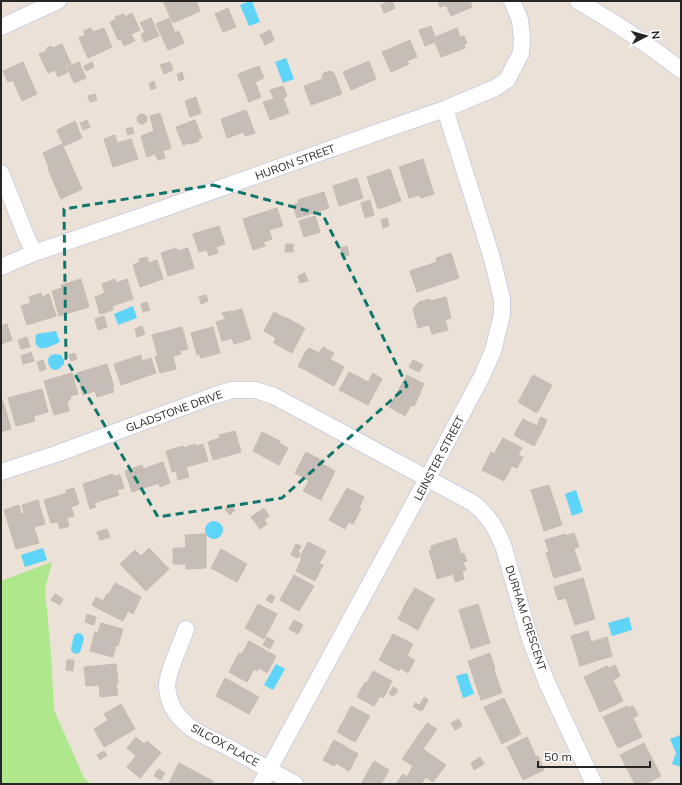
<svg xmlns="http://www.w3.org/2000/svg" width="682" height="785" font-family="Mulish,sans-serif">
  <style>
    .green { fill: #aee78c }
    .water { fill: #5ed4f8 }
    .building { fill: #c6beb6; stroke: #c6bdb0 }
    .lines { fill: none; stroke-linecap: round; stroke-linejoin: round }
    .minor-casing { stroke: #cbd0e2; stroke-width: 18 }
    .minor { stroke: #fff; stroke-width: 16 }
    .marked { fill: none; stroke: #0f766e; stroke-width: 3; stroke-dasharray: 8 5; stroke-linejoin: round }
    .labels { text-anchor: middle; stroke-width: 3; stroke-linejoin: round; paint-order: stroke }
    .street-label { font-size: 11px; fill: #262626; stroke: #fff }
  </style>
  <rect width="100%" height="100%" fill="#ebe1d6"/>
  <path class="green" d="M52,562L45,589L51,653L54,710L84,778L91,784H1V581Z"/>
  <path class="water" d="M250,1H252L260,22L249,26L240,5Z
    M286,58L294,79L283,83L275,62Z
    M133,306L137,318L118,325L114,314Z
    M56,331L60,342C54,345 39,353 36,344C35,340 35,337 37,334Z
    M55,354L61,355L64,360V364L59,369L54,370C49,367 48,365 48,359L51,355Z
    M576,490L583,512L572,516L565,494Z
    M205 530a9 9 0 1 1 18 0a9 9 0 1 1-18 0Z
    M43,548L47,560L25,567L21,555Z
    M629,617L632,630L612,636L608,623Z
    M78,633L82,634L84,639L80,652L77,654L73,653L71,649L74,635Z
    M276,664L285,669L273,690L264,685Z
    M467,673L474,694L463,698L456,676Z
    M680,735L681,736V767L672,764L676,753L670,739Z"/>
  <path class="building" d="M163,1H196L200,11L173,23Z
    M390,1H392L395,8L384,13L381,5Z
    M438,1H470L472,7L451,16L446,5L440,7Z
    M228,8L236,27L223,32L215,14Z
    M132,13L140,30L131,34L135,41L124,46L121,39L118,40L110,22L116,19L115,17L124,14L125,17Z
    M151,18L159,36L144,42L141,34L145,32L140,23Z
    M169,18L175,33L179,31L184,43L168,50L156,24Z
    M431,26L435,37L457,28L460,37L464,36L467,43L464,44L465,48L441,57L435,42L425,46L419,30Z
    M91,28L93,32L104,28L112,47L88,58L79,38L85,35L84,31Z
    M270,30L274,40L265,45L260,35Z
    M410,40L417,57L407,61L409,64L391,72L382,52Z
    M62,44L71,64L65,66L68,72L58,77L55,70L48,73L39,54L46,51L47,48L50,46L53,48Z
    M369,61L376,79L351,90L343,72Z
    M23,62L37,94L22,101L13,80L8,82L3,71Z
    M79,62L86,78L74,83L67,67Z
    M92,62L94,67L86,71L84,66Z
    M170,62L173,70L164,74L160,65Z
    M259,66L264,78L255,82L261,97L249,102L238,74Z
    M330,71L334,73L342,94L311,105L304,86L323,79L322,76L324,73Z
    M182,72L184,79L179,81L177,74Z
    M154,81L156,88L151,90L149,83Z
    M283,86L287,96L283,98L289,113L270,120L263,102L274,99L270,90Z
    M95,94L97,100L90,102L88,96Z
    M196,97L201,113L190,117L185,101Z
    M246,110L255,133L245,136L244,132L227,138L221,119Z
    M160,113L171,148L163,151L165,158L158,160L155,154L147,157L141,136L154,131L150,116Z
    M137 119a5 5 0 1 1 10 0a5 5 0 1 1-10 0Z
    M87,120L90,127L83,130L80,123Z
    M195,120L202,138L198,139L199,141L190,144L189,143L183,145L176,127Z
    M75,121L82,138L64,146L57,130Z
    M132,127L134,133L128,135L126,129Z
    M115,135L117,143L131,139L138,159L113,167L104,139Z
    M62,144L82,189L61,199L48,169L49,168L43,153Z
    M423,159L434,194L421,198L420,195L409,198L399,167Z
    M390,169L401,201L378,209L367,177Z
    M357,178L363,198L339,206L333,186Z
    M324,192L329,208L297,218L293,205L299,203L298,200Z
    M370,200L374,215L365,218L361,203Z
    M277,208L283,226L269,230L272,239L263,242L265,246L253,250L243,219Z
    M315,216L320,232L304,237L299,221Z
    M387,218L389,226L383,228L381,220Z
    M219,226L225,244L216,247L218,253L209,256L207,250L199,252L193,234Z
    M286,244H293V252H285Z
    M347,246L349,255L343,257L340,248Z
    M176,248L177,251L188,248L194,268L168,276L161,253Z
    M451,253L459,278L417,292L410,271L437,262L436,258Z
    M147,257L149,263L157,260L163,279L140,287L133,265L140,262L139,259Z
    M305,273L308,281L300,283L298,276Z
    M81,279L89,307L59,316L52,291L62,288L61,285Z
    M115,279L116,283L127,279L133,299L112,306L113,310L100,314L95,297L105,293L102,284Z
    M41,293L42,297L49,294L56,316L27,325L21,306L31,303L29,297Z
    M206,295L208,301L201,304L199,297Z
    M446,297L451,318L445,320L448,330L432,334L429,325L418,328L413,309L419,302L430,299L431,301Z
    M147,302L150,310L143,312L141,304Z
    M242,309L251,339L234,344L232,338L222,341L216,322L226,319L222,313L231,311V312Z
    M274,312L285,318V317L305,328L292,353L274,343L276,338L264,331Z
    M104,316L107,327L98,330L95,319Z
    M7,324L12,340L1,344V326Z
    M142,326L145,334L137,337L135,329Z
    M182,327L188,349L180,351L181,354L173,356L176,369L160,373L155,356H158L152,335Z
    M213,327L220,353L201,358L199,354L197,355L191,333Z
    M27,337L30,347L21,349L18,340Z
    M323,347L334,353L330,359L344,367L334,386L298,366L306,351L309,348L319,353Z
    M31,352L34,361L23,364L21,356Z
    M75,353L77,359L71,361L69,355Z
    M141,355L142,361L151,358L156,373L121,385L114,364Z
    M43,360L46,369L40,371L37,362Z
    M413,360L423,365L419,372L409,367Z
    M107,364L114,387H112L114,392L97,397L95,391L83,395L77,373Z
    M349,372L368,382L373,373L382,379L368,405L339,390Z
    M72,373L78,394L70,396L71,399L67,401L69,411L54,415L44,381Z
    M407,375L424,384L420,392H421L414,406L411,405L405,416L389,407Z
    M533,375L552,385L537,413L518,402Z
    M42,389L48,412L34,416L35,421L16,426L8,398Z
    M1,401H3L11,429L1,432Z
    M541,417L547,420L543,429L537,426Z
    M523,419L543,429L534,446L514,435Z
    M235,431L241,452L213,460L208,442L220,438L219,435Z
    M262,432L280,441L279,443L288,448L279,465L253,451Z
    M503,438L522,448L518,455L523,457L517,468L512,466L504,481L482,470L491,452L494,454Z
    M195,444L196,446L203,444L208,461L186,467L189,477L178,480L176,471L172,472L166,451L183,446V448Z
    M306,452L323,461L322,464L335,471L321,500L303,491L309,481L295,473Z
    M163,462L170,483L160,487L159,483L132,492L125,471L142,465L143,469Z
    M113,474L114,476L120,475L124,488L117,490L119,495L94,503L96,507L90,509L83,484Z
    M549,485L562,525L544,531L531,490Z
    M74,488L79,504L71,507L74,516L67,518L69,526L60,529L58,522L51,523L44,500L67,493L66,490Z
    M347,488L364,497L359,508L361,509L353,524L349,522L345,529L329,520Z
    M38,500L45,524L34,527L39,543L16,549L4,510L19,505L21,514L24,513L22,505Z
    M230,504L235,510L230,515L225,509Z
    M264,508L269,516L264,520L267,524L260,529L251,517Z
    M107,529L110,537L100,540L97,532Z
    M574,533L579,547L570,550L565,536Z
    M206,534V568L186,569V564H173V548H186L185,535Z
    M565,534L570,550L574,549L581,570L554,578L546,553L549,552L545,540Z
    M456,538L461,554L464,553L467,561L463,562L466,570L437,579L429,550H432L431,546Z
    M308,542L326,551L319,564L323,565L315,581L296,571L302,558L300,557Z
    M296,544L301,546L298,552L300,553L298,558L291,555Z
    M149,548L169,569L146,591L120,564L135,550L141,556Z
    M221,549L247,564L237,582L211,568Z
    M462,571L464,579L455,582L453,574Z
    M294,575L314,586L299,611L280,600Z
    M583,578L595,619L575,625L566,598L558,600L554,587Z
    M115,583L141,597L133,614L128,611L123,621L101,610L104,604L102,603L107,594H109Z
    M415,588L435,599L426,614L406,603Z
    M55,594L63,599L60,605L51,600Z
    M270,594L275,597L272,603L266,600Z
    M96,597L103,601L102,603L104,604L101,610L92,605Z
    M406,603L426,614L418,630L398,619Z
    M258,604L277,614L264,639L245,628Z
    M478,604L490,643L471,649L459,610Z
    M87,614L96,617L94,625L85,622Z
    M294,620L303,625L298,634L289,629Z
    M101,623L123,629L118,646L116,645L113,657L90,651L95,632L98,633Z
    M588,631L591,642L607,637L612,656L580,666L571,636Z
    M393,634L413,644L407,656L387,645Z
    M267,637L274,641L270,649L263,645Z
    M249,641L276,656L267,673L259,668L257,671L254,669L247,682L229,672L239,653L242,654Z
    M387,645L415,660L408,673L400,668L399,671L379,660Z
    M490,653L495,669L494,670L502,693L481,700L468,661Z
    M67,660H74L73,671L66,670Z
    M116,664L118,683H116L118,695L100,697L99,685L86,686L84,667Z
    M615,665L620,676L613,680L623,701L600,712L584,677L607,666L609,668Z
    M373,671L392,681L386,693L367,683Z
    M225,678L259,697L249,714L216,696Z
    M365,682L386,693L383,698L380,696L374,706L357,697Z
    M393,687L398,690L394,696L389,694Z
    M424,697L428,700L422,711L413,707L415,703L420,705Z
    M504,698L521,734L502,744L484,707Z
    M121,704L135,729L104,747L94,729L108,720L104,714Z
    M351,706L370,716L363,728L345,718Z
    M627,706L628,708L633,706L638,715L633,718L642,737L618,748L603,717Z
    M345,718L363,728L355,742L337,732Z
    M459,719L462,726L455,730L451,723Z
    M427,723L437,729L423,749L446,765L433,782L426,777L421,784H396L403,774L407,777L413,766L402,759Z
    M136,737L144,744L147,741L161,753L140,778L127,767L136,756L127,748Z
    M527,737L536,757L538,756L544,770L523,780L507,747Z
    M334,740L358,754L349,771L336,763L334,766L323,760Z
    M644,743L661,776L645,784H635L620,755Z
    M104,751L107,755L100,760L97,755Z
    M480,757L484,764L474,770L471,763Z
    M374,761L389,770L381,784H366L362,782Z
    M179,763L213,781L211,784H171L169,783Z
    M158,769L165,773L161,780L154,776Z"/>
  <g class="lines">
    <defs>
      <path id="minor" d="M578,1C613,21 649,45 681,70
        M1,27L58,1
        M1,173L25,233L34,253
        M1,267L34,253L151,213L384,130L445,109L495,88L507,80L521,53L522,38L520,20L512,1
        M1,472L56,454L213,396L232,390H255L274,396L473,503C490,517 496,528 504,548L530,639L547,683L594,784
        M186,629C181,644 167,672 167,687C168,699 173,711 182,720C193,732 211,739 226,746C249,759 272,771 295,784
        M261,784L427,479L482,376L493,351L502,314V299L492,258L445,109"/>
    </defs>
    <use href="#minor" class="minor-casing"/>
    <use href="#minor" class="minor"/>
  </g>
  <path class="marked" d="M213,185L323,215L407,386L282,498L158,517L66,359L64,209Z"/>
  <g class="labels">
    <g class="street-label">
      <text transform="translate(295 162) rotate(-20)" y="4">HURON STREET</text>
      <text transform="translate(174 411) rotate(-20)" y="4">GLADSTONE DRIVE</text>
      <text transform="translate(439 458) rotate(-62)" y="4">LEINSTER STREET</text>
      <text transform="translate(526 618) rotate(72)" y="4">DURHAM CRESCENT</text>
      <text transform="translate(225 745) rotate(29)" y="4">SILCOX PLACE</text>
    </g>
  </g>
  <rect width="682" height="785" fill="none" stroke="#262626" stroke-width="4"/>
  <g transform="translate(646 36) rotate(84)" stroke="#ffffff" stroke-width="3" paint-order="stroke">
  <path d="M0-3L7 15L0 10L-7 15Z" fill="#262626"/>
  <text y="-6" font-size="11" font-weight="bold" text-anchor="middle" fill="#262626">N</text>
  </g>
  <path d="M538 761v6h112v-6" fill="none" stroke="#262626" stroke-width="2"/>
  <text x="544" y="761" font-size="12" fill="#262626" stroke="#ffffff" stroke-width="3" paint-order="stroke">50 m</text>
</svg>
